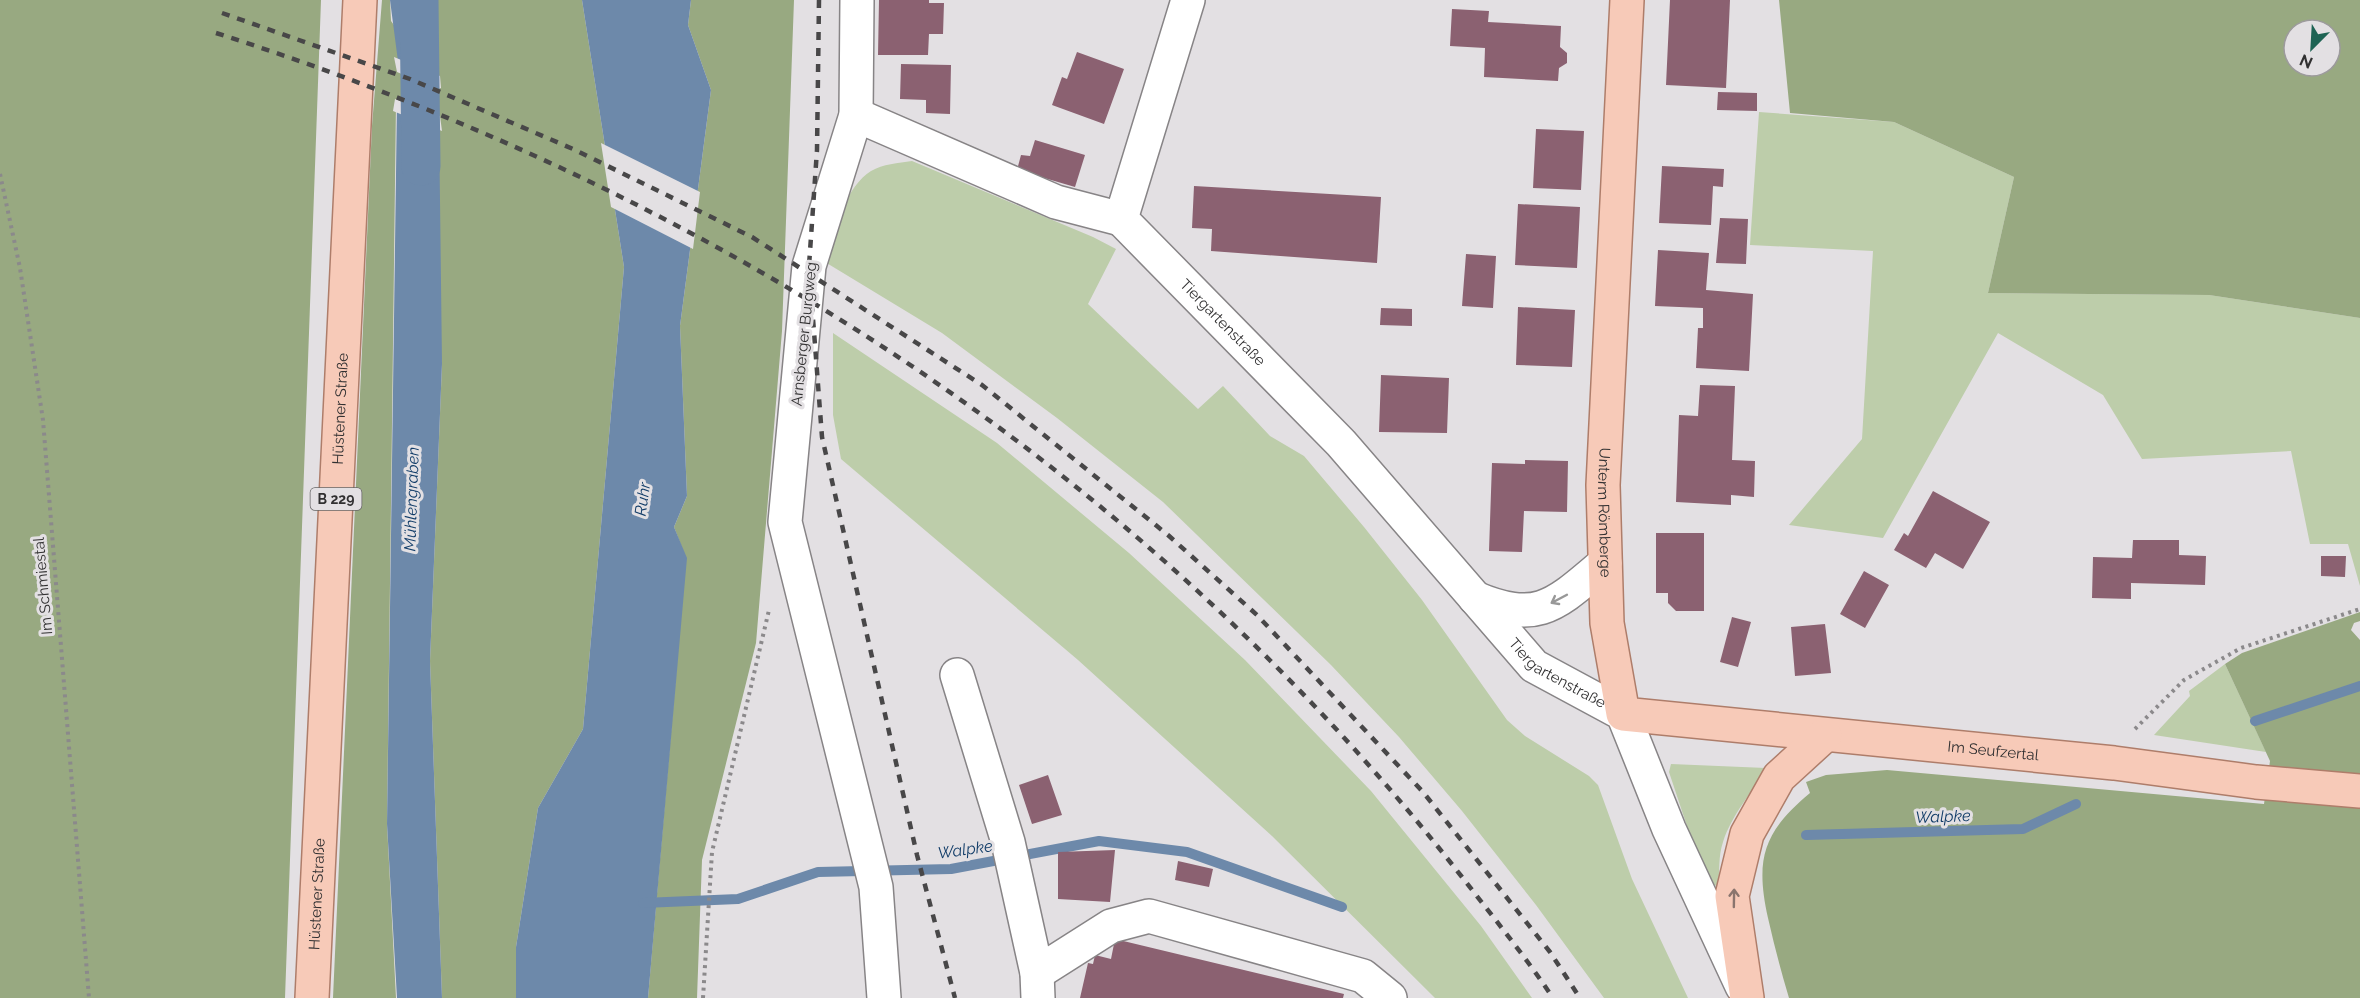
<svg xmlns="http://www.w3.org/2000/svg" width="2360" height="998" font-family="Raleway,sans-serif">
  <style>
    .green { fill: #bdcdaa }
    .forest { fill: #98a981; fill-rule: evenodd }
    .water { fill: #6d89aa }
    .pier { fill: #e3e0e3 }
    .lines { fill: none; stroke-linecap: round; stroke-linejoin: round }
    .stream { stroke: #6d89aa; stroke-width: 10 }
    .canal { stroke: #6d89aa; stroke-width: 39 }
    .building { fill: #8b6171 }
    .minor-casing { stroke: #878486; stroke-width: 36 }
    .major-casing { stroke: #ae7d6a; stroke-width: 36 }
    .path { stroke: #8b898b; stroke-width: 4; stroke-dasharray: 3 4.5; stroke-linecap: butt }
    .minor { stroke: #fff; stroke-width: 33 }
    .major { stroke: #f7cab8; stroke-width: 33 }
    .rail { stroke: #484748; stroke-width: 4.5; stroke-dasharray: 8 8; stroke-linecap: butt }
    .oneway { stroke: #989898 }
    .oneway2 { stroke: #8a756e }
    .labels { text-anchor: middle; stroke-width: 6; stroke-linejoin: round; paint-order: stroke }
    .shield { fill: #e3e0e3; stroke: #666566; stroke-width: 1.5 }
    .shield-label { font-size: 14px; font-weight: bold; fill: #313031 }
    .street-label { font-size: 15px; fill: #313031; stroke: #e3e0e3 }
    .water-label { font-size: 16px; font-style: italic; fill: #113c68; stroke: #e3e0e3 }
  </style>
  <rect width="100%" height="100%" fill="#e3e0e3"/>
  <path class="green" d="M1759,112L1894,122L2014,177L1988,293L2209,295L2360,318V586L2348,544H2310L2291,451L2142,459L2103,395L1998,333L1883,538L1789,525L1862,439L1873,251L1750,245Z
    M912,161L1093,237L1116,249L1088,304L1198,409L1223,386L1270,436L1304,456L1364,527L1422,600L1507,720L1525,736L1589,776L1598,785L1632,879L1688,998H1604L1536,905L1462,811L1399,737L1331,665L1163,502L1057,418L942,333L825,262C831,235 846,186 871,171C883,164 898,163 912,161Z
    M833,333L997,443L1129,553L1245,660L1371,791L1481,926L1532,998H1435L1272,836L1078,660L841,459L833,415Z
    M2225,664L2266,752L2154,735L2190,696L2189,691Z
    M1671,764L1766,768C1752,793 1732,814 1723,842C1718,857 1720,871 1718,885L1714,886L1689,832L1669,772Z"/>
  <path class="forest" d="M0,0H321L285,998H0Z
    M382,0H390L391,21L438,85L431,0H582L624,267L583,729L538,808L516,947V998H442L430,661L442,364L396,103L387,824L396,998H333L372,126Z
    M691,0H794L782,331L756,643L702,860L697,998H648L686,558L674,527L687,496L680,326L711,90L688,25Z
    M1779,0H2360V318L2209,295L1988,293L2014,177L1894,122L1790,113ZM2294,30H2330V66H2294Z
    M2360,612V621L2354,623L2351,630L2360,640V998H1789C1781,971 1774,945 1768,918C1755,859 1763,832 1810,793L1806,782L1826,775L1887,770L2264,804L2270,761L2225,664L2242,653Z"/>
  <path class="water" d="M390,0H431L438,86L399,69Z
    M582,0H691L688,25L711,90L680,326L687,496L674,527L687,558L648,998H516V947L538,808L583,729L624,267Z
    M397,102L439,119L442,364L430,661L442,998H397L387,824Z"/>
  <path class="pier" d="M394,57L440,76L441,88L437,89L397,72Z
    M395,99L440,116L442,131L393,111Z
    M601,143L700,192L693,249L611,207Z"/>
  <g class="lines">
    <path class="stream" d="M2255,721L2360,686
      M1806,835L2023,829L2076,804
      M643,903L738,899L818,872L951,869L1099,841L1187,852L1342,907"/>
    <path class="canal" d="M419,0L421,166"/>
  </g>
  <path class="building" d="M879,0H929V3H944L943,34H929L928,55H878Z
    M1670,0H1730L1726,88L1666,85Z
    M1452,9L1489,11L1488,22L1561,26L1560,47L1567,53V63L1559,68L1558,81L1484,77L1485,48L1450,46Z
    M1077,52L1124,69L1104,124L1052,105L1062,77L1067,79Z
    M901,64L951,65L950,114L926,113V100L900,99Z
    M1718,92L1757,93V111L1717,110Z
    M1536,129L1584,131L1581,190L1533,188Z
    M1035,140L1085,155L1075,187L1017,170L1021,155L1030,156Z
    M1662,166L1724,169L1723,187L1713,186L1711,225L1659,223Z
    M1194,186L1381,197L1377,263L1211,251L1212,229L1192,228Z
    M1518,204L1580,207L1577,268L1515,265Z
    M1720,218L1748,219L1746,264L1716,263Z
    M1658,250L1709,253L1706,290L1753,294L1749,371L1696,368L1698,328H1703V308L1655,306Z
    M1466,254L1496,256L1493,308L1462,306Z
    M1518,307L1575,310L1572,367L1516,365Z
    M1381,308L1412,309V326L1380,325Z
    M1381,375L1449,378L1447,433L1379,432Z
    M1700,385L1735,386L1732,460L1755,461L1754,497L1731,495V505L1676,502L1679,415L1698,416Z
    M1525,460L1568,461L1567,512L1524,511L1522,552L1489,551L1492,463L1525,464Z
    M1933,491L1990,522L1963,569L1935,553L1926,568L1894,550L1904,533L1908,536Z
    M1656,533H1704V611H1676L1668,603V593H1656Z
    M2133,540H2179V555L2206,556L2205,585L2131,583V599L2092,598L2093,557L2132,558Z
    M2321,556H2346L2345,577L2321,576Z
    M1864,571L1889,585L1865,628L1840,614Z
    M1732,617L1751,622L1738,667L1720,662Z
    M1825,624L1831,673L1795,676L1791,627Z
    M1048,775L1062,815L1032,824L1019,785Z
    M1115,850L1110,902L1058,899V852Z
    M1178,861L1213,869L1209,887L1175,880Z
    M1115,939L1344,994L1343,998H1080L1088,963L1093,964L1095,955L1111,959Z"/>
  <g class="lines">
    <defs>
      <g id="minor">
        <path d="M857,0L856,115L809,266L785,522L876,887L884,998"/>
        <path id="s1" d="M1188,0L1121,219L1341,443L1534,666L1623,714L1669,829L1742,986"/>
        <path d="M856,115L1056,202L1121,219"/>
        <path d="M1475,598C1539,625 1556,604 1605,563"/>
        <path d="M957,675L1008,842L1037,973L1038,998"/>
        <path d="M1037,973L1111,926L1149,916L1363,976L1390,998"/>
      </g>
      <g id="major">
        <path id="s2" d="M1627,0L1603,485L1607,623L1623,714L2114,763L2256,782L2360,791"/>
        <path id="s3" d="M312,998L360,0"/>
        <path d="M1747,998L1732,896L1747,834L1779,777L1825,735"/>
      </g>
    </defs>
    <use href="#minor" class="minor-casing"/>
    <use href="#major" class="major-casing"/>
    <path class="path" d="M0,174L20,268L43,420L89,998
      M2135,729L2184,680L2241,648L2360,609
      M703,998L712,852L769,610"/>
    <use href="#minor" class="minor"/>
    <use href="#major" class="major"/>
    <path class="rail" d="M819,0L817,150L809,266L822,437L917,855L955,998
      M222,13L410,79L573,149L752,237L982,385L1168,535L1257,615L1423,792L1550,952L1580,998
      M216,33C709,191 1141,467 1462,877C1493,917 1525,956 1553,998"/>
  </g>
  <defs><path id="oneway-shaft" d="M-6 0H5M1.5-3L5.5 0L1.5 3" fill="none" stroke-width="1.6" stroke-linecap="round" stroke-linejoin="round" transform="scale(1.5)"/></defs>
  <use class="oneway" href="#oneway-shaft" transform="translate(1559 599) rotate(152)"/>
  <use class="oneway2" href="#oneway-shaft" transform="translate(1734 898) rotate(-89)"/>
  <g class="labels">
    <rect class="shield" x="310.5" y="488" width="51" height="22" rx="4.5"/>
    <g class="shield-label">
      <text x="336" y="504">B 229</text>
    </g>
    <g class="street-label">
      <text dy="5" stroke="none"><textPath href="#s1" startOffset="374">Tiergartenstraße</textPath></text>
      <text transform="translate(804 334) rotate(-84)" y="5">Arnsberger Burgweg</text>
      <text dy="5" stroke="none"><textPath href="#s3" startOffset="590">Hüstener Straße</textPath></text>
      <text dy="5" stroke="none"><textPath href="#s2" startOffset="513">Unterm Römberge</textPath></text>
      <text transform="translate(43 586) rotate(-95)" y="5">Im Schmiestal</text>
      <text dy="5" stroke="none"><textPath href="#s1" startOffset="861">Tiergartenstraße</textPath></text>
      <text dy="5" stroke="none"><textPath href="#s2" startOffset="1088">Im Seufzertal</textPath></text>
      <text dy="5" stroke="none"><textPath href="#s3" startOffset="104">Hüstener Straße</textPath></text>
    </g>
    <g class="water-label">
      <text transform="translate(411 499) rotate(-88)" y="6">Mühlengraben</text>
      <text transform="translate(642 499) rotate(-82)" y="6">Ruhr</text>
      <text transform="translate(1943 816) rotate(-2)" y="6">Walpke</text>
      <text transform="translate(965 849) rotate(-8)" y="6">Walpke</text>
    </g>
  </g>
  <g transform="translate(2312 48) rotate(204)"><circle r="28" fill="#e3e0e3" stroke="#9c9a9c" stroke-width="1.5"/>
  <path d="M0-4.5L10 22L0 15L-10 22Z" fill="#1e6354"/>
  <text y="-9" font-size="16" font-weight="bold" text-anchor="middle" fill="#313031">N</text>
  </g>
</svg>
